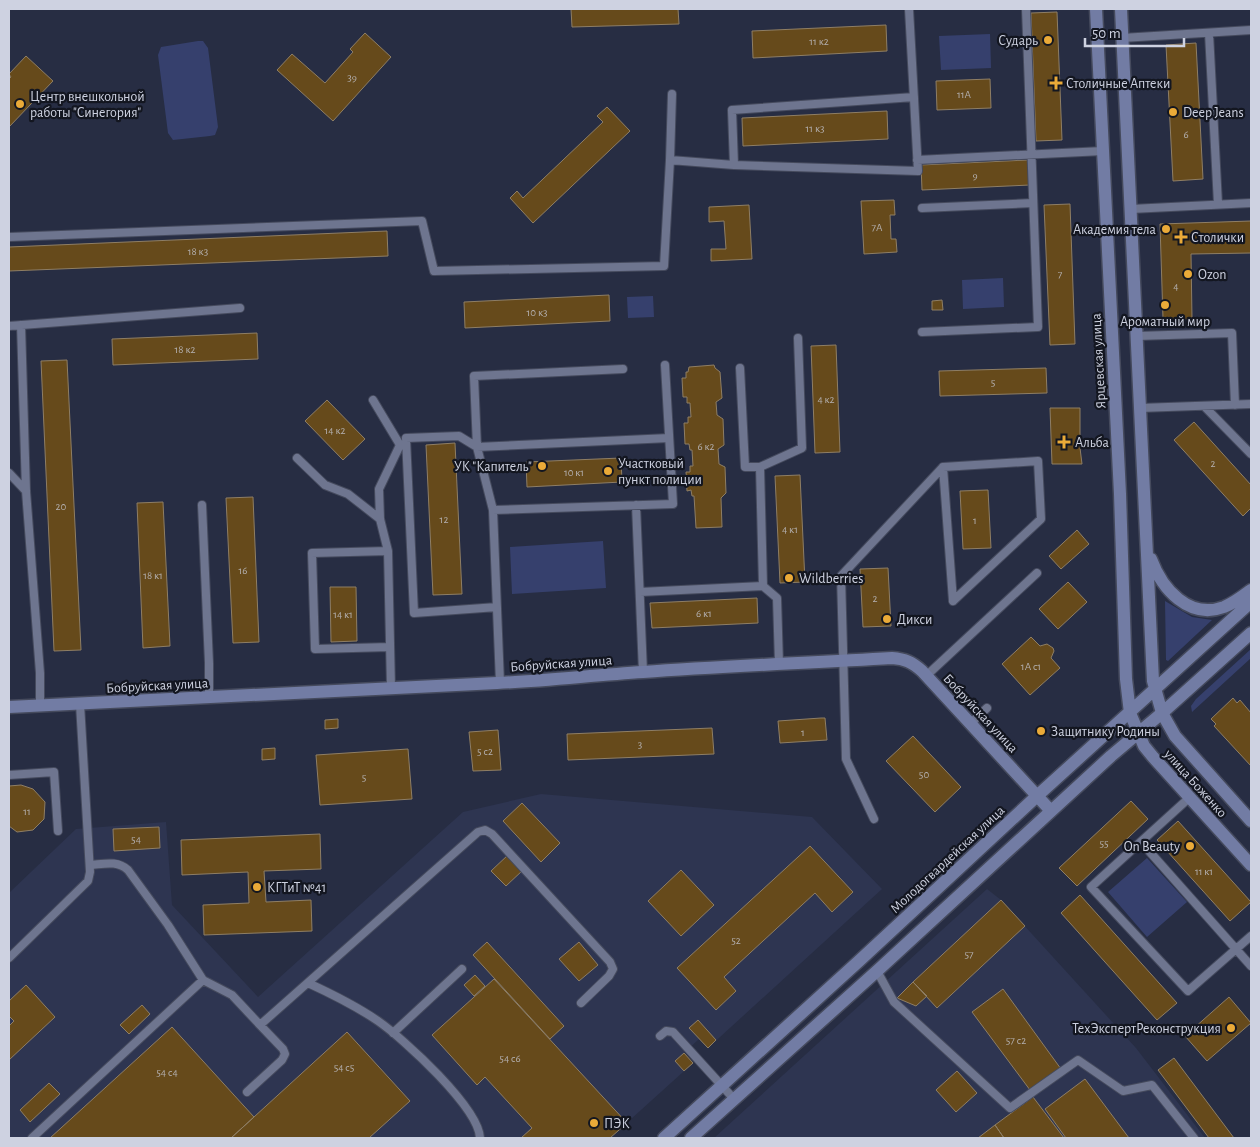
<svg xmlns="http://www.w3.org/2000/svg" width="1260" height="1147" font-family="'Alegreya Sans',sans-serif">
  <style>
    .built { fill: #2e3551 }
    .green { fill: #36406d }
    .building { fill: #664a1b; stroke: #8e7e65 }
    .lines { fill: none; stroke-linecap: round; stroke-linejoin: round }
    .lane-casing { stroke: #454a5d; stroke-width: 10 }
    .secondary-casing { stroke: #454a5d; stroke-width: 15 }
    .lane { stroke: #6e758f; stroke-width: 8 }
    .secondary { stroke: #727ca4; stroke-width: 12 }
    .poi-dot { fill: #eaaa38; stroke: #131620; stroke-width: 2 }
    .labels { text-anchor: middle; stroke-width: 4.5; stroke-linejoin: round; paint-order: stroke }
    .number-label { font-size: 11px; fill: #b4b0b0 }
    .poi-label { font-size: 14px; fill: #ced2e1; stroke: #131620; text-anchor: start }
    .street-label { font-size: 14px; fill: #ced2e1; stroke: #131620 }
  </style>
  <rect width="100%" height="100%" fill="#272d43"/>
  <path class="built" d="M541,794L812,817L882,889L708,1048L699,1039L684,1053L693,1063L610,1138H9V893L76,829L166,822L172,905L258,997L463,812Z
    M987,889L1001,900L1136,1048L1205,1138H714Z"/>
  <path class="green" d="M990,34L991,68L941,70L939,36Z
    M198,41H203L208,48L218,127L215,135L210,136L173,140L168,133L158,55L161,47Z
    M1003,278L1004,307L963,309L962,280Z
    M653,296L654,317L628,318L627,297Z
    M603,541L606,588L512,594L510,547Z
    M1165,601L1192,617L1212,620L1168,661L1166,660Z
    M1251,649V658L1192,712L1191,706L1196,699Z
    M1147,858L1187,902L1147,937L1108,892Z"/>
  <path class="building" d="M571,9H678L679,24L572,27Z
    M1057,12L1062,140L1036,141L1031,13Z
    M886,25L887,51L753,58L752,31Z
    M365,33L391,57L333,121L277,70L292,54L325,83L353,52L350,49Z
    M1196,43L1203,179L1173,181L1166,45Z
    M26,56L53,81L9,127V79L11,77L9,74Z
    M990,79L991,108L937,110L936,81Z
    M607,107L630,131L533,223L510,198L517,191L523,198L603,122L597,116Z
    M887,111L888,139L743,146L742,118Z
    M1028,160L1030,185L922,190L921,165Z
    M894,200L895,215H890L891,239H896L897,252L864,254L861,201Z
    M1070,204L1075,344L1050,345L1044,205Z
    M749,205L752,259L711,261V249H726L724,221L709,222V207Z
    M1251,221V253L1191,254L1192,319H1163L1160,224Z
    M387,231L388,256L9,271V247Z
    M609,295L610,321L465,328L464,302Z
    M942,300L943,310H932V301Z
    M257,333L258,359L113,365L112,339Z
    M836,345L840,452L815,453L811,346Z
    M67,360L81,650L54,651L41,361Z
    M714,365L715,368L720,372L722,398L716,402L717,415L723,419L724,445L718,449L719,464L725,467L726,493L721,498L722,527L696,528L694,496H692L691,490L687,491L686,472H690V466H693L692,450H690L689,444H685L684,423H688V417H691L690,403H687V397H683L682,378H686V372H688L689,367Z
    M1046,368L1047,393L940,396L939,371Z
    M327,400L365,439L343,460L305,421Z
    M1050,408H1080V448L1082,464H1052Z
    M1194,422L1251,485V508L1243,516L1174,440Z
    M455,443L462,594L433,595L426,445Z
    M621,458L622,482L527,487L526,462Z
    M800,475L805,582L780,583L775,476Z
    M988,490L991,548L963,549L960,491Z
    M253,497L259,642L233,643L226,498Z
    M163,502L170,646L143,648L137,503Z
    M1077,530L1089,544L1061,569L1049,556Z
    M888,568L891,626L863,627L860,569Z
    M1068,582L1087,602L1058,629L1039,609Z
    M330,587H356L357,641L331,642Z
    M757,598L758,623L652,628L650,603Z
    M1031,637L1040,646L1047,644L1053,648L1054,651L1051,658L1060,668L1030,695L1002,664Z
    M1233,698L1237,703L1240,700L1251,713V766L1214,726L1216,724L1211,719Z
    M821,718H825L827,740L780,743L778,721Z
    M338,719V728L325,729V720Z
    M712,728L714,754L568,760L567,734Z
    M498,730L501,770L473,771L469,732Z
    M913,736L961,787L935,812L886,761Z
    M275,748V759L262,760V749Z
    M408,749L412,799L320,805L316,755Z
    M21,785L33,789L45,802L44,819L33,830L17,832L9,826V786Z
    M1131,801L1148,819L1077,886L1059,868Z
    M522,803L560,843L541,862L503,821Z
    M1178,821L1251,902L1230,921L1157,840Z
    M159,827L160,848L114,851L113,829Z
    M320,834L321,869L264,871L266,902L311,900L312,931L204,935L203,905L249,903L248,872L182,875L181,840Z
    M810,846L853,892L832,912L815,893L724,977L736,991L716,1010L677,968Z
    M509,854L523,870L506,886L491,871Z
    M681,870L714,905L681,936L648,901Z
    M1080,895L1177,1003L1157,1020L1061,913Z
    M1001,900L1025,926L937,1008L913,982Z
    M487,942L564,1026L550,1039L473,955Z
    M579,942L598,965L579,981L559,959Z
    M475,975L485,986L474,996L464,985Z
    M494,979L627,1123L610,1138H521L532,1128L485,1077L477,1085L432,1035Z
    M913,982L927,996L916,1006L897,998Z
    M26,985L55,1017L9,1060V1026L14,1021L9,1016V1001Z
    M1003,989L1061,1069L1030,1090L972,1012Z
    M1229,997L1251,1023L1207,1061L1185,1036Z
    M142,1005L150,1014L129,1034L120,1025Z
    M698,1020L716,1040L708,1048L689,1028Z
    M172,1027L254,1117L231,1138H50Z
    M347,1032L410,1101L369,1138H231Z
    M684,1053L693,1063L684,1071L675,1061Z
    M1174,1058L1234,1138H1209L1158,1070Z
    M957,1071L977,1093L956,1112L936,1090Z
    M1085,1079L1129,1138H1066L1045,1109Z
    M49,1083L60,1094L30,1122L20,1110Z
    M1033,1097L1064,1138H1004L995,1125Z
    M995,1125L1004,1138H978Z"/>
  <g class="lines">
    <defs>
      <path id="lane" d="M1209,33L1218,204
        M1122,38L1251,30
        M670,160L734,165L918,171L909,9
        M917,160L1103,151
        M734,165L732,110L914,97
        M922,208L1033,203
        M1131,209L1251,203
        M9,237L422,221L434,271L664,266L670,160L672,94
        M21,325L26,491L40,673V706
        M9,326L240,308
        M922,332L1038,327L1026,9
        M1137,336L1232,333L1235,405
        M740,368L745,467H760L802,448L798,338
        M373,400L400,445L379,489L380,519L388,551L391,689
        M1204,406L1251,454
        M1140,408L1251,404
        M297,458L325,485L348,494L380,519
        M760,467L763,586L777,598L779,664
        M943,467L953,601
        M9,473L26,491
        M202,505L209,663V697
        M636,505L643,672
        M493,510L673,504L665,365
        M388,551L312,553L315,649L390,647
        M640,592L763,586
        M497,607L414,613L406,438L459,436L477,447L669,438
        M926,676L1037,573
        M500,683L493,510L477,447L474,376L623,369
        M970,724L987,708
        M9,775L54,772L58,831
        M1189,798L1091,887L1188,991L1251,936
        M874,819L846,759L841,576L943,467L1038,461L1041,519L953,601
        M1141,842L1251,966
        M90,865C104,864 117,860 128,870L168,925L203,980
        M9,958L88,881L90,872L80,704
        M877,971L894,1002L1010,1108L1078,1060L1123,1091L1152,1085L1194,1138
        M308,983C332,994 356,1006 378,1021C404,1039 479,1108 480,1138
        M393,1033L462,969
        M660,1036L666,1031L673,1032L734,1099
        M247,1092L282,1060L285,1054L283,1049L260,1025
        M32,1138L203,980L232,995L260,1025L478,832L485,830L492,834L610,962L613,969L609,976L581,1003"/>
      <path id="secondary" d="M1096,9L1120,494L1126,679L1130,713L1144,746L1153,757L1251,865
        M1121,9L1153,681L1162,713L1175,736L1251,821
        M1151,559C1162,589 1189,620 1224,607C1234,603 1243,596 1251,590
        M9,707C171,699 334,692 497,683C546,681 594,675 643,672C726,666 809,663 892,658C905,659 912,662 922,671L1051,811
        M664,1138L859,961L1037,796L1251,602
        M691,1138L877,971L1111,756L1162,713L1251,633"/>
    </defs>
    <use href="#lane" class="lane-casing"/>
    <use href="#secondary" class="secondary-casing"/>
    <use href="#lane" class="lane"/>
    <use href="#secondary" class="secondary"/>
  </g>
  <g class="poi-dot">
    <circle cx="1048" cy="40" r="5"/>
    <path d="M1053.5 75.5h5v5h5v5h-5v5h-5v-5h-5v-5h5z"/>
    <circle cx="20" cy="104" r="5"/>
    <circle cx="1173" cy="112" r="5"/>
    <circle cx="1166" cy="229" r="5"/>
    <path d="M1178.5 229.5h5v5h5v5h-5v5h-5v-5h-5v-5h5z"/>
    <circle cx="1188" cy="274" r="5"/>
    <circle cx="1165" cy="305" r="5"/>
    <path d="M1061.5 434.5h5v5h5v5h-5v5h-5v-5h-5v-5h5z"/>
    <circle cx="542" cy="466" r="5"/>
    <circle cx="608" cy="471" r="5"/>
    <circle cx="789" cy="578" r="5"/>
    <circle cx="887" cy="619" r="5"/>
    <circle cx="1041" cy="731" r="5"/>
    <circle cx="1190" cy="846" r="5"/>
    <circle cx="257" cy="887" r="5"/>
    <circle cx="1231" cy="1028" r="5"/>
    <circle cx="594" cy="1123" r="5"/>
  </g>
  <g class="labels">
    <g class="number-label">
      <text x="819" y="45">11 к2</text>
      <text x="352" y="81">39</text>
      <text x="964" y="98">11А</text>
      <text x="815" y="132">11 к3</text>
      <text x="1186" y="138">6</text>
      <text x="975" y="179">9</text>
      <text x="877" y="231">7А</text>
      <text x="198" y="255">18 к3</text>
      <text x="1060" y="278">7</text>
      <text x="1176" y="290">4</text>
      <text x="537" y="316">10 к3</text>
      <text x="185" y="353">18 к2</text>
      <text x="993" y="386">5</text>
      <text x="826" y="403">4 к2</text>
      <text x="335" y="434">14 к2</text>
      <text x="706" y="450">6 к2</text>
      <text x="1213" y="467">2</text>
      <text x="574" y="476">10 к1</text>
      <text x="61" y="510">20</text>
      <text x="444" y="523">12</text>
      <text x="975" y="524">1</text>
      <text x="790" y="533">4 к1</text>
      <text x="243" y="574">16</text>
      <text x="153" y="579">18 к1</text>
      <text x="875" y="602">2</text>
      <text x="704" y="617">6 к1</text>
      <text x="343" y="618">14 к1</text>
      <text x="1031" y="670">1А с1</text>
      <text x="803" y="736">1</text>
      <text x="640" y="748">3</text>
      <text x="485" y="755">5 с2</text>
      <text x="924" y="778">50</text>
      <text x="364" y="781">5</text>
      <text x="27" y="815">11</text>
      <text x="136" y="843">54</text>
      <text x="1104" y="847">55</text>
      <text x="1204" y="875">11 к1</text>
      <text x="736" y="944">52</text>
      <text x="969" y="958">57</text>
      <text x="1016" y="1044">57 с2</text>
      <text x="510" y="1062">54 с6</text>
      <text x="344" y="1071">54 с5</text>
      <text x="167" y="1076">54 с4</text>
    </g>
    <g class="poi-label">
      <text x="1038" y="45" text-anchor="end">Сударь</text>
      <text x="1066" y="88">Столичные Аптеки</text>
      <text x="30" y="101">Центр внешкольной<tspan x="30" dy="16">работы "Синегория"</tspan></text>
      <text x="1183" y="117">Deep Jeans</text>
      <text x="1156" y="234" text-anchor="end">Академия тела</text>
      <text x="1191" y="242">Столички</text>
      <text x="1198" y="279">Ozon</text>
      <text x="1165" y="326" text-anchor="middle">Ароматный мир</text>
      <text x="1075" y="447">Альба</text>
      <text x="618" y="468">Участковый<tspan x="618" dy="16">пункт полиции</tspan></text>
      <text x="532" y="471" text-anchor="end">УК "Капитель"</text>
      <text x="799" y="583">Wildberries</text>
      <text x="897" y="624">Дикси</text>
      <text x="1051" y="736">Защитнику Родины</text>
      <text x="1180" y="851" text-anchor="end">On Beauty</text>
      <text x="267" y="892">КГТиТ №41</text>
      <text x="1221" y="1033" text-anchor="end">ТехЭкспертРеконструкция</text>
      <text x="604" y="1128">ПЭК</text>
    </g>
    <g class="street-label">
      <text transform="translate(1098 361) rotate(-93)" y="5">Ярцевская улица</text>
      <text transform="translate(561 663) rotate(-4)" y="5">Бобруйская улица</text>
      <text transform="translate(157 685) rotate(-3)" y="5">Бобруйская улица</text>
      <text transform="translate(981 713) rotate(47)" y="5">Бобруйская улица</text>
      <text transform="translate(1196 783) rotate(48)" y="5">улица Боженко</text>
      <text transform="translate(947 859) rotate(-43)" y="5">Молодогвардейская улица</text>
    </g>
  </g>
  <rect width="1260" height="1147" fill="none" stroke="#ced2e1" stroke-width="20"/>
  <path d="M1085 38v8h99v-8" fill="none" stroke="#ced2e1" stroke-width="2.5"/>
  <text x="1092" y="38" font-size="15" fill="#ced2e1" stroke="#131620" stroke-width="4" paint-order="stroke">50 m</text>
</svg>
